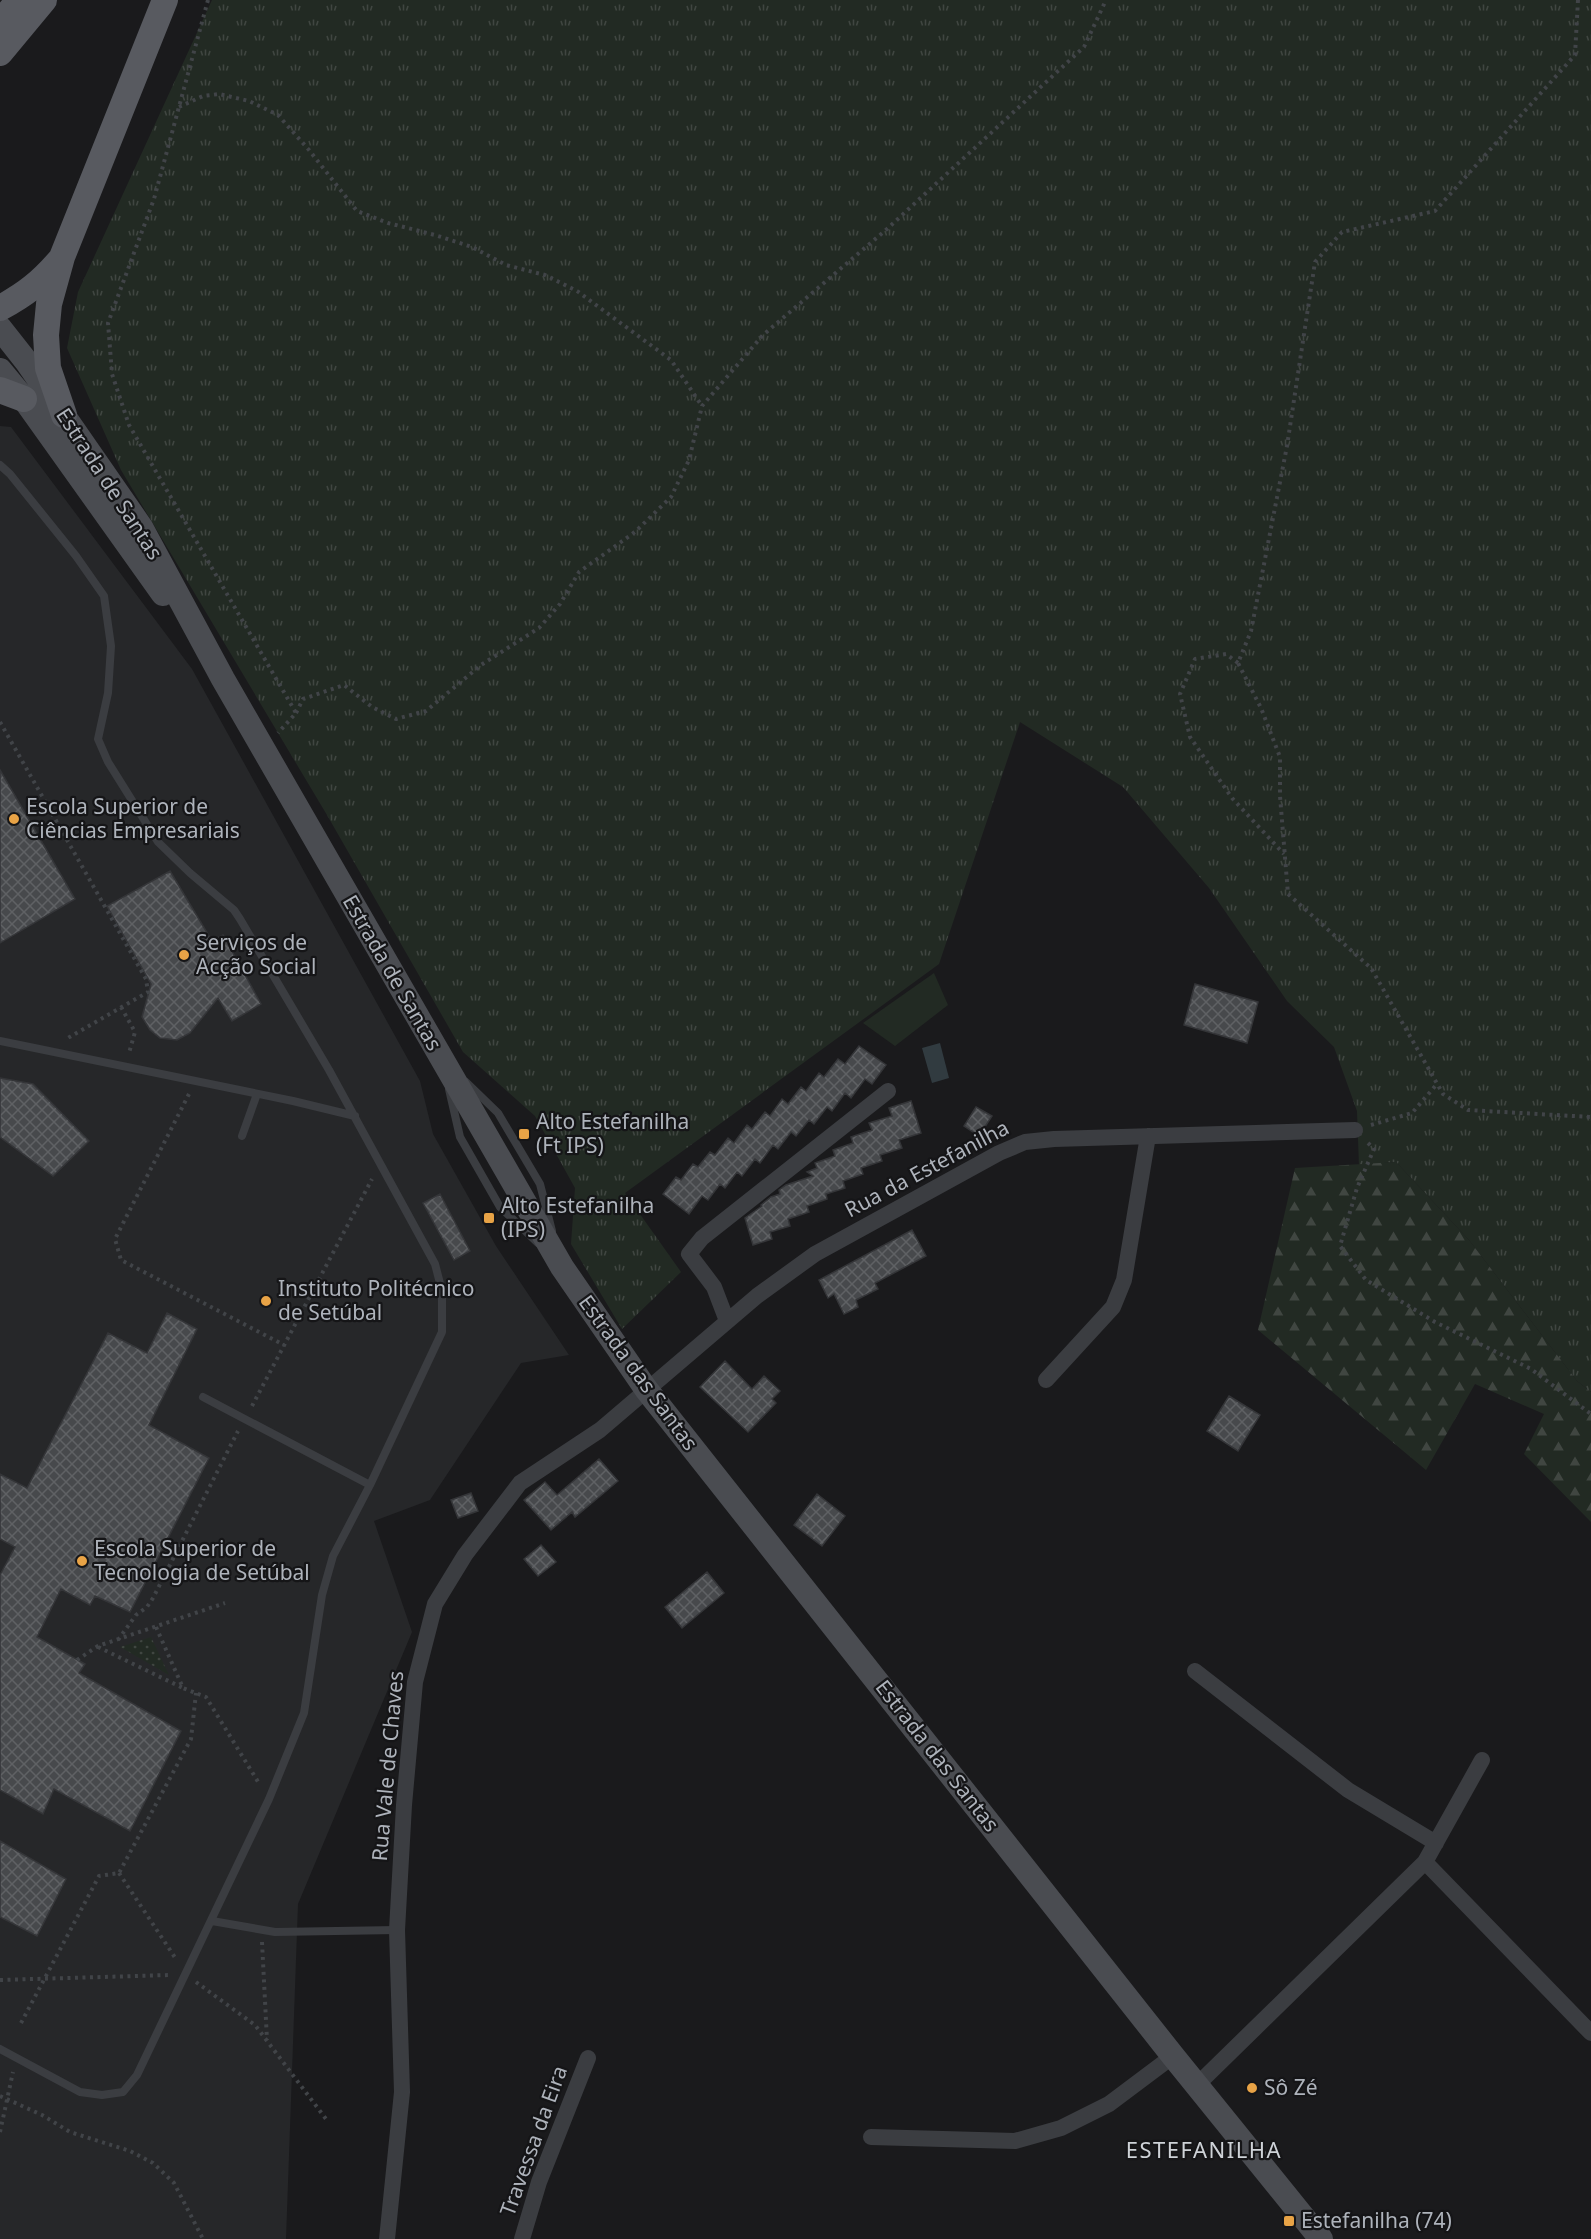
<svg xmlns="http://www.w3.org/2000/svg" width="1591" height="2239" font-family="'Noto Sans',sans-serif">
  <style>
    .built { fill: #262729 }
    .grass { fill: url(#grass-tufts) }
    .forest { fill: url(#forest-firs) }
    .park { fill: url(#park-dots) }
    .pitch { fill: #222a23 }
    .water { fill: #313b40 }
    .building { fill: url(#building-cross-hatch); stroke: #343538; stroke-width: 1.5 }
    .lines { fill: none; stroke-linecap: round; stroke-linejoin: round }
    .path { stroke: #414448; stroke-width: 4; stroke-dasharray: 3 4.5; stroke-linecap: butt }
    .lane { stroke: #3b3d41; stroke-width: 8 }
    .street { stroke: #3b3d41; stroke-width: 16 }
    .secondary { stroke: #4a4c51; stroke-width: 24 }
    .primary { stroke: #585a60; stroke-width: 26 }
    .poi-dot { fill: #e8a346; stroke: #151517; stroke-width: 2 }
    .labels { text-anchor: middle; stroke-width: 4.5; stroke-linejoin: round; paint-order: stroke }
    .street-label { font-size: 21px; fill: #aeb3bb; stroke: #151517 }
    .poi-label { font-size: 21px; fill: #aeb3bb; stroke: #151517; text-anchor: start }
    .neighbourhood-label { font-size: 22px; letter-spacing: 1.5px; fill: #ced2d7; stroke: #151517 }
  </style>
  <defs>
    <pattern id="grass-tufts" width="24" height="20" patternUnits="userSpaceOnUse" patternTransform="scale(1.5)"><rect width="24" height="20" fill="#222a23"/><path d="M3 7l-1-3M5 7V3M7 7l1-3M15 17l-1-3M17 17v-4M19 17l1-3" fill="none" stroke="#404641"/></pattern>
    <pattern id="forest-firs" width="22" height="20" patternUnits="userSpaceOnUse" patternTransform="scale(1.5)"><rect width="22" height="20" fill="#222a23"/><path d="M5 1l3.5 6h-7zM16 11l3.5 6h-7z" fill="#404641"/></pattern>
    <pattern id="park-dots" width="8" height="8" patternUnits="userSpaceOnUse" patternTransform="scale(1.5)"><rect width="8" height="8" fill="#222a23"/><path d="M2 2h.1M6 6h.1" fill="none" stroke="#404641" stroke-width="1.8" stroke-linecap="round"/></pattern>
    <pattern id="building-cross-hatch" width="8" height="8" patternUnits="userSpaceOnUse" patternTransform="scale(1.5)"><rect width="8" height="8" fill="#47494c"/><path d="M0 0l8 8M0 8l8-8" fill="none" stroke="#5f6164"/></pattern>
  </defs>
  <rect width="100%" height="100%" fill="#1a1a1c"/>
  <path class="built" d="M0,426L11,427L192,669L420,1081L433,1134L496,1246L569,1355L521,1363L430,1500L374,1521L412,1632L298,1904L286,2239H0Z"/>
  <path class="grass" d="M212,0H1591V1392L1577,1381L1469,1240L1396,1162L1359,1165L1357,1111L1334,1047L1287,1001L1209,888L1123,787L1020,722L939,964L625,1193L681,1272L622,1329L571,1244L575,1188L535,1116L463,1052L327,815L121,470L67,348L78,292Z"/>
  <path class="forest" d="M1396,1162L1469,1240L1577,1381L1591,1392V1522L1524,1454L1544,1414L1475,1384L1426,1470L1258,1330L1295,1168Z"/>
  <path class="park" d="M151,1637L169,1675L120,1647Z"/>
  <path class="pitch" d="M934,973L948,1005L895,1046L863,1023Z"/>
  <path class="water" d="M940,1043L949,1078L932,1083L922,1048Z"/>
  <path class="building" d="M0,770L75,899L0,943Z
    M170,871L212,941L223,935L261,1004L232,1021L218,998L190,1033L177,1040L160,1038L150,1030L142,1017L151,984L107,906Z
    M1195,984L1258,1002L1247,1043L1184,1025Z
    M859,1046L886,1065L872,1084L865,1079L851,1098L845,1093L832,1111L827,1107L814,1124L809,1120L796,1136L791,1132L778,1149L773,1145L760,1163L755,1159L742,1176L737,1172L725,1188L720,1184L708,1200L702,1196L689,1214L663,1194L676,1177L681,1180L693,1164L698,1167L710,1152L715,1155L728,1138L734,1143L747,1125L752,1129L765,1112L770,1116L782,1099L788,1104L801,1087L806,1091L819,1073L824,1077L838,1059L845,1064Z
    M0,1078L33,1084L89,1141L53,1176L0,1137Z
    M911,1101L921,1133L899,1140L902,1148L880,1155L882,1161L861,1168L863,1174L843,1181L845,1188L826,1194L827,1199L807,1206L809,1212L788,1219L790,1226L770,1232L772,1239L753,1245L745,1218L762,1206L761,1205L771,1197L780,1194L779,1190L786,1185L813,1176L807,1172L817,1168L815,1163L835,1156L833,1150L853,1143L851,1137L872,1130L869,1123L892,1116L889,1108Z
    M976,1107L992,1116L979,1136L964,1126Z
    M440,1194L470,1251L454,1260L423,1203Z
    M912,1230L926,1256L875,1283L878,1289L856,1300L858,1307L844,1314L834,1294L828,1298L819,1280Z
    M167,1313L197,1329L149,1425L209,1458L130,1612L95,1596L90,1605L61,1589L37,1637L85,1664L79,1673L181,1731L130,1831L54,1789L43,1814L0,1790V1575L15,1547L0,1539V1474L27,1488L108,1333L147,1353Z
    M725,1361L752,1389L764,1376L780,1391L772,1399L776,1403L748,1432L700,1387Z
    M1229,1396L1260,1415L1238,1451L1207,1431Z
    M599,1459L618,1481L575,1517L572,1512L551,1530L524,1500L545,1482L557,1495Z
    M471,1493L478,1511L458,1518L451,1500Z
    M817,1494L845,1516L822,1546L794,1525Z
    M541,1545L556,1562L538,1576L524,1559Z
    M707,1572L724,1593L682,1628L665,1607Z
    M0,1841L66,1879L37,1936L0,1917Z"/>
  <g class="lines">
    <path class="path" d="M208,0L154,199L108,323L112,374L129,425L296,713L278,733
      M1578,0L1575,55L1435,211L1342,232L1315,262L1287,446L1251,631L1238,663L1261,708L1280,757V796L1288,894L1371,968L1443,1094L1468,1110L1591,1117
      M179,107L203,96L219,94L249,101L278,115L309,150L357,211L388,223L435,235L472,247L506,265L545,275L577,291L671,360L702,406
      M1238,663L1226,654L1195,659L1180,694L1190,737L1232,798L1284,854
      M296,713L303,699L344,685L372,707L396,719L426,711L481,665L539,628L560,604L579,572L635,532L671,497L689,460L702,406L763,335L887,229L1084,47L1106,0
      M0,722L146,979L148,992L66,1039
      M121,1007L135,1032L129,1053
      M189,1094L115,1239L121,1260L284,1345
      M1371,1125L1412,1113L1437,1084
      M1368,1143L1374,1149L1357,1188L1340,1246L1366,1280L1435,1322L1531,1369L1591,1414
      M252,1406L372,1179
      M156,1627L183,1688L206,1697L260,1785
      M118,1640L136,1615L147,1607L153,1598L238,1431
      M98,1647L183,1688
      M77,1660L98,1646L225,1603
      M119,1873L176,1959
      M262,1942L267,2040
      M0,1980L170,1975
      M196,1982L255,2025L326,2119
      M21,2023L99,1876L119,1873L191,1739L196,1693
      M0,2096L42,2115L70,2132L130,2151L153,2163L174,2183L203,2239
      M0,2132L13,2072"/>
    <path class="lane" d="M0,465L10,474L76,556L104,596L111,646L108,693L98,739L108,762L158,842L190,873L234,910L240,919L329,1070L435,1264L442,1291V1332L370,1485L333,1556L322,1595L304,1713L269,1799L137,2075L123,2092L102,2095L80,2092L0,2049
      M0,1041L293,1101L355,1116
      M466,1082L498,1113L540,1184L552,1231
      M449,1089L460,1137L500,1207L538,1243
      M242,1136L257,1094
      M203,1397L370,1485
      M212,1921L275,1932L397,1930"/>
    <path class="street" d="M727,1321L714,1287L689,1254L702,1238L888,1091
      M1046,1380L1113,1307L1124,1280L1148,1136
      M1195,1671L1348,1790L1436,1843
      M1425,1862L1591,2033
      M1197,2085L1425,1862L1482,1760
      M871,2137L1015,2141L1061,2128L1109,2104L1173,2056
      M387,2239L402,2092L397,1930L404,1805L415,1682L435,1604L465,1555L520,1483L600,1430L757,1296L815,1254L999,1153L1025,1142L1054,1139L1355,1130
      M522,2239L539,2182L588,2058"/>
    <path class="secondary" d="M0,328L26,361L141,527L223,679L562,1267L646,1389L1173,2056L1321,2239
      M0,370L24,399L163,594"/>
    <path class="primary" d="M0,23L19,0
      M0,53L44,0
      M0,308C26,294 41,282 60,260
      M0,390L24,399
      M64,415L48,368L46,335L49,304L62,257L165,0"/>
  </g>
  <g class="poi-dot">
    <circle cx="14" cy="819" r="6"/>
    <circle cx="184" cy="955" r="6"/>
    <rect x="518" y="1128" width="12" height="12" rx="3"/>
    <rect x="483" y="1212" width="12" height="12" rx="3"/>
    <circle cx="266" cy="1301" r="6"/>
    <circle cx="82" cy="1561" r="6"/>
    <circle cx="1252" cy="2088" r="6"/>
    <rect x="1283" y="2215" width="12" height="12" rx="3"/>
  </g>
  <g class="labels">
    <g class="street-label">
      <text transform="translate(109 484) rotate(57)" y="7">Estrada de Santas</text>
      <text transform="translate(392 973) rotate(60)" y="7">Estrada de Santas</text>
      <text transform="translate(927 1169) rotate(-28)" y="7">Rua da Estefanilha</text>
      <text transform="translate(638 1373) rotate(54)" y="7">Estrada das Santas</text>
      <text transform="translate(937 1756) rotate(52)" y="7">Estrada das Santas</text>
      <text transform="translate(388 1766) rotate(-85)" y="7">Rua Vale de Chaves</text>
      <text transform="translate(534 2141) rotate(-70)" y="7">Travessa da Eira</text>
    </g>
    <g class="poi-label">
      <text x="26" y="814">Escola Superior de<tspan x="26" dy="24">Ciências Empresariais</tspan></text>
      <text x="196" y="950">Serviços de<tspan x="196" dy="24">Acção Social</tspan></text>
      <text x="536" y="1129">Alto Estefanilha<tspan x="536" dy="24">(Ft IPS)</tspan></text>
      <text x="501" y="1213">Alto Estefanilha<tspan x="501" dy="24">(IPS)</tspan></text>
      <text x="278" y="1296">Instituto Politécnico<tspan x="278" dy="24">de Setúbal</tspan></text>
      <text x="94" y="1556">Escola Superior de<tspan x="94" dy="24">Tecnologia de Setúbal</tspan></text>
      <text x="1264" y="2095">Sô Zé</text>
      <text x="1301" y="2228">Estefanilha (74)</text>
    </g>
    <g class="neighbourhood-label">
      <text x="1204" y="2158">ESTEFANILHA</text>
    </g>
  </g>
</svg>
